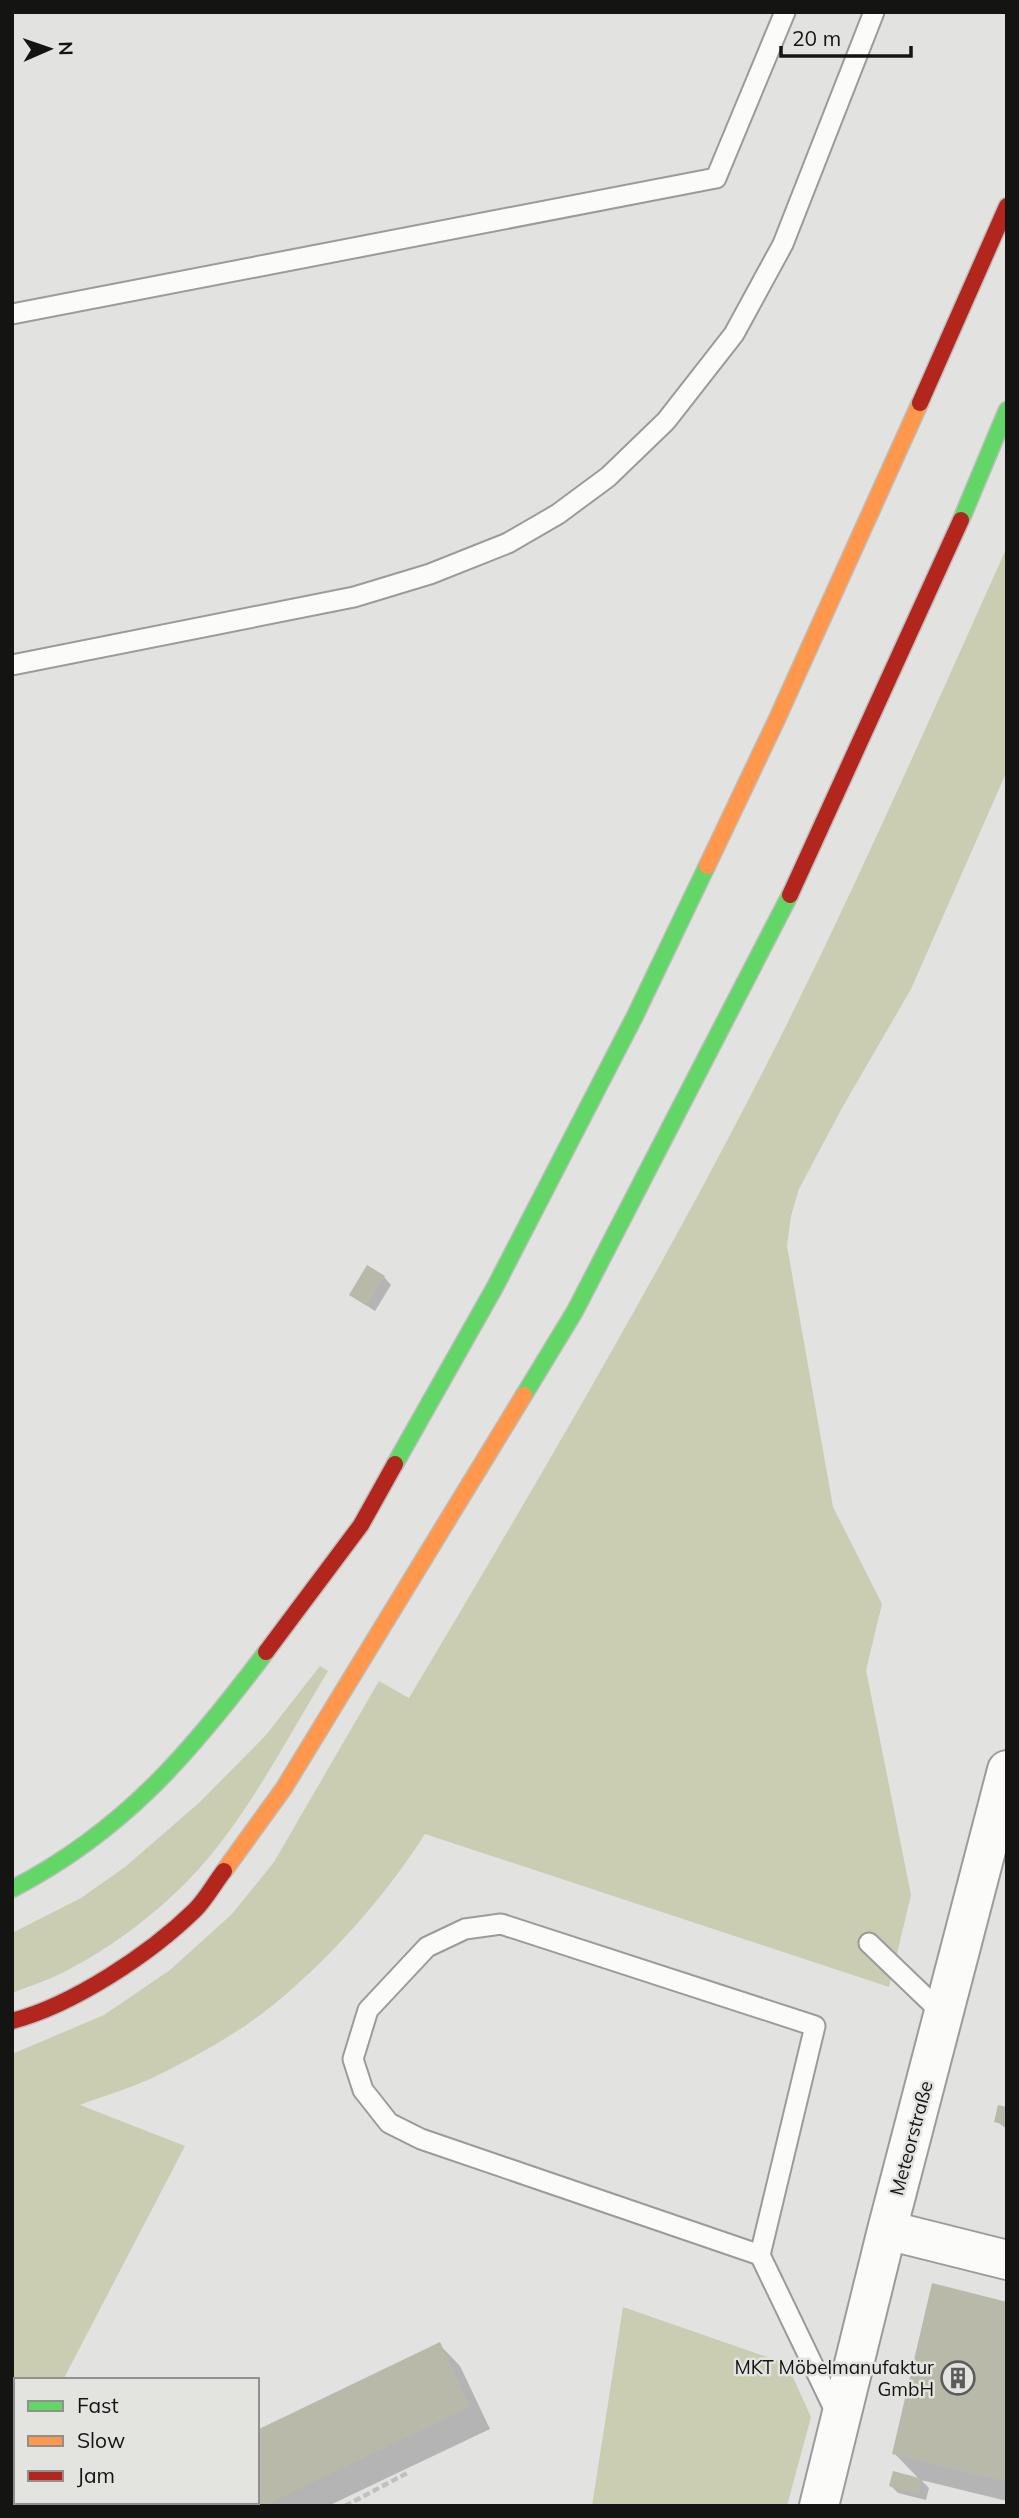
<svg xmlns="http://www.w3.org/2000/svg" width="1019" height="2518" font-family="Mulish,sans-serif">
  <style>
    .green { fill: #cacdb2 }
    .shadow { fill: #0003 }
    .building { fill: #b8b9a9 }
    .lines { fill: none; stroke-linecap: round; stroke-linejoin: round }
    .lane-casing { stroke: #9b9b9a; stroke-width: 23 }
    .street-casing { stroke: #9b9b9a; stroke-width: 42 }
    .fast-casing { stroke: #bdbdbc; stroke-width: 19 }
    .slow-casing { stroke: #bdbdbc; stroke-width: 19 }
    .jam-casing { stroke: #bdbdbc; stroke-width: 19 }
    .path { stroke: #c0c0bf; stroke-width: 4.5; stroke-dasharray: 7 3.5; stroke-linecap: butt }
    .lane { stroke: #fbfbfa; stroke-width: 19 }
    .street { stroke: #fbfbfa; stroke-width: 38 }
    .fast { stroke: #63d668; stroke-width: 16 }
    .slow { stroke: #ff974d; stroke-width: 16 }
    .jam { stroke: #b3261e; stroke-width: 16 }
    .labels { text-anchor: middle; stroke-width: 5; stroke-linejoin: round; paint-order: stroke }
    .street-label { font-size: 19px; fill: #141413; stroke: #e3e3e0 }
    .poi-label { font-size: 19px; fill: #141413; stroke: #e3e3e0; text-anchor: end }
  </style>
  <rect width="100%" height="100%" fill="#e2e2e1"/>
  <path class="green" d="M1007,547V771L911,989L842,1108L799,1189L791,1216L787,1246L833,1507L882,1604L866,1670L911,1895L889,1987L425,1834C386,1895 330,1959 273,2005C237,2034 192,2059 150,2079C128,2089 103,2096 80,2105L185,2146L63,2380H16V2494L12,2496V2054L104,2015L170,1970L232,1914L274,1862L379,1681L409,1698C528,1498 646,1298 753,1091C845,913 925,729 1007,547Z
    M320,1666L328,1671C289,1735 253,1806 204,1863C166,1907 114,1947 62,1973C46,1981 29,1986 12,1993V1933L81,1898L125,1867L200,1802L266,1735Z
    M623,2307L787,2364L811,2417L787,2506H592Z"/>
  <path class="shadow" d="M384,1277L391,1285L375,1311L351,1295Z
    M1007,2109V2129L996,2121Z
    M1007,2303V2501L921,2480L929,2488L926,2500L898,2493L891,2486L921,2481L894,2453Z
    M439,2344L460,2366L490,2429L328,2506H171L257,2502Z"/>
  <path class="building" d="M367,1265L385,1276L367,1306L349,1295Z
    M998,2105L1007,2107V2125L994,2122Z
    M932,2283L1007,2302V2482L892,2454Z
    M440,2342L470,2407L264,2506H169L167,2502H257V2430Z
    M893,2471L923,2479L919,2494L889,2486Z"/>
  <g class="lines">
    <defs>
      <path id="lane" d="M12,314L716,178L785,12
        M12,665L354,597L430,574L508,543L558,514L608,477L666,421L734,334L783,244L874,12
        M869,1943L944,2015
        M760,2255L421,2139L389,2123L363,2090L353,2059L368,2010L427,1947L465,1929L501,1924L815,2026L760,2255L837,2415"/>
      <path id="street" d="M887,2230L1007,2260
        M22,2502L23,2506
        M819,2506L887,2230L1007,1770"/>
      <path id="fast" d="M961,520L1007,410
        M524,1395L575,1311L790,895
        M395,1464L495,1287L635,1016L707,866
        M12,1889C124,1831 191,1752 266,1652"/>
      <path id="slow" d="M707,866L777,719L920,403
        M224,1871L284,1788L524,1395"/>
      <path id="jam" d="M920,403L1007,206
        M790,895L961,520
        M266,1652L361,1525L395,1464
        M12,2021C73,2005 150,1954 195,1910C206,1899 214,1884 224,1871"/>
    </defs>
    <use href="#lane" class="lane-casing"/>
    <use href="#street" class="street-casing"/>
    <use href="#fast" class="fast-casing"/>
    <use href="#slow" class="slow-casing"/>
    <use href="#jam" class="jam-casing"/>
    <path class="path" d="M12,2414L16,2419
      M345,2506L409,2472"/>
    <use href="#lane" class="lane"/>
    <use href="#street" class="street"/>
    <use href="#fast" class="fast"/>
    <use href="#slow" class="slow"/>
    <use href="#jam" class="jam"/>
  </g>
  <defs>
    <symbol id="building-ring" viewBox="-11 -11 22 22"><circle r="9.5" fill="#e3e3e0" stroke="#5c5c5b" stroke-width="1.5"/><path d="M-4-6H4V6H1V3H-1V6H-4ZM-2.5-4.3h1.7v1.8h-1.7ZM.8-4.3h1.7v1.8H.8ZM-2.5-1h1.7V.8h-1.7ZM.8-1h1.7V.8H.8Z" fill="#5c5c5b"/></symbol>
  </defs>
  <g fill-rule="evenodd">
    <use href="#building-ring" x="939" y="2359" width="38" height="38"/>
  </g>
  <g class="labels">
    <g class="street-label">
      <text transform="translate(911 2138) rotate(-75)" y="7">Meteorstraße</text>
    </g>
    <g class="poi-label">
      <text x="934" y="2374">MKT Möbelmanufaktur<tspan x="934" dy="22">GmbH</tspan></text>
    </g>
  </g>
  <rect width="1019" height="2518" fill="none" stroke="#141413" stroke-width="28"/>
  <rect x="14" y="2378" width="245" height="126" fill="#e3e3e0" stroke="#90908e" stroke-width="2"/>
  <rect x="28" y="2401" width="35" height="10" fill="#63d668" stroke="#90908e" stroke-width="2"/>
  <text x="77" y="2413" font-size="21" fill="#141413">Fast</text>
  <rect x="28" y="2436" width="35" height="10" fill="#ff974d" stroke="#90908e" stroke-width="2"/>
  <text x="77" y="2448" font-size="21" fill="#141413">Slow</text>
  <rect x="28" y="2471" width="35" height="10" fill="#b3261e" stroke="#90908e" stroke-width="2"/>
  <text x="77" y="2483" font-size="21" fill="#141413">Jam</text>
  <g transform="translate(49 49) rotate(88)" stroke="#e3e3e0" stroke-width="5" paint-order="stroke">
  <path d="M0-5L12 26L0 18L-12 26Z" fill="#141413"/>
  <text y="-10" font-size="19" font-weight="bold" text-anchor="middle" fill="#141413">N</text>
  </g>
  <path d="M781 46v10h130v-10" fill="none" stroke="#141413" stroke-width="3.5"/>
  <text x="792" y="46" font-size="21" fill="#141413" stroke="#e3e3e0" stroke-width="5" paint-order="stroke">20 m</text>
</svg>
